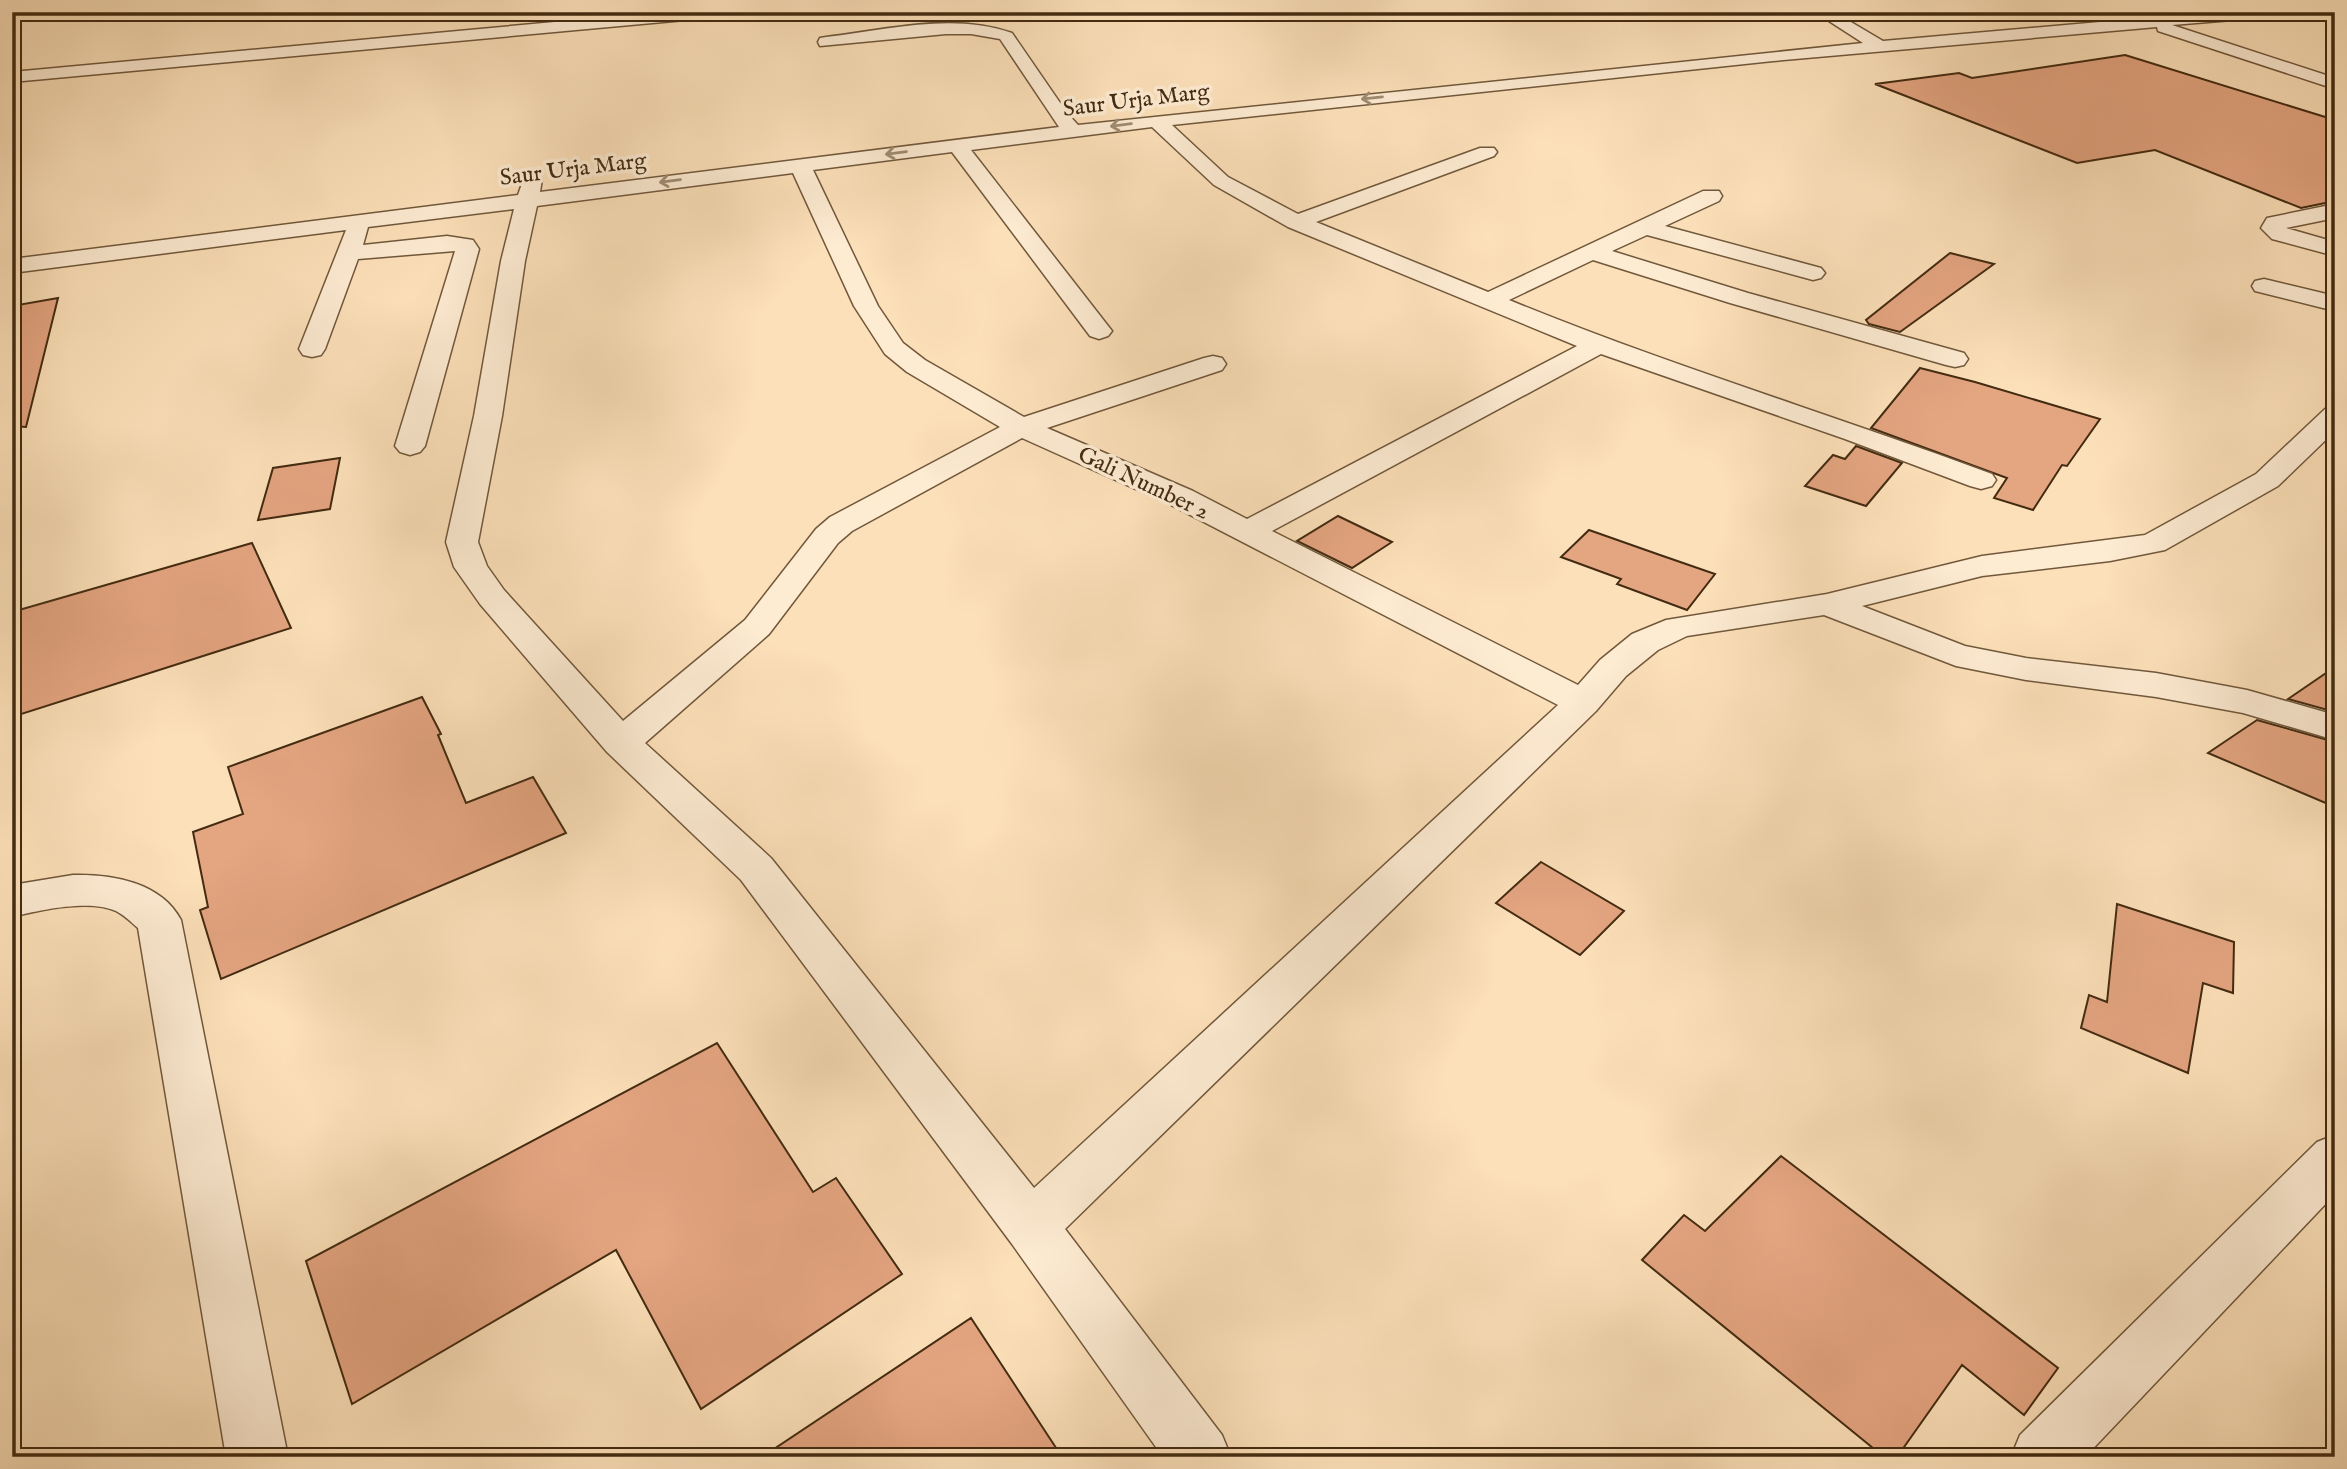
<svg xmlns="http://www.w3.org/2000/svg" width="2347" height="1469" font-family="'IM FELL English',serif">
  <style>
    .building { fill: #e4a581; stroke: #432b11; stroke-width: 2 }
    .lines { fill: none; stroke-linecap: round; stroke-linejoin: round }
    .minor-casing { stroke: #71583b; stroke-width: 3 }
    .minor { fill: #fdebd2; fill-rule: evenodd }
    .oneway { stroke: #a08b72 }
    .labels { text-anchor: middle; stroke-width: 7; stroke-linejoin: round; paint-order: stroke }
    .far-street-label { font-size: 23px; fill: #432b11; stroke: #fdebd2 }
  </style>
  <rect width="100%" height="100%" fill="#fce0b9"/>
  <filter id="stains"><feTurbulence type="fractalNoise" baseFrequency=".00286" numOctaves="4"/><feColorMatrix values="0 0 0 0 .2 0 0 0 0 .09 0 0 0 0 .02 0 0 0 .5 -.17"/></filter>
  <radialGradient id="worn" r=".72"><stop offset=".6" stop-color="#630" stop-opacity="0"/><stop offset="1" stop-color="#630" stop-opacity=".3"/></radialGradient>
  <path class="building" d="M2125,55L2335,120V201L2301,208L2155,150L2077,163L1875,84L1959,73L1972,78Z
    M1950,253L1994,264L1900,332L1869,324L1866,320Z
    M58,298L26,427L12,426V306Z
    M1920,368L1975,382L2100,419L2067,466L2062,465L2033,510L1994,498L2007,478L1871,428Z
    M1856,446L1902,463L1866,506L1805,486L1833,455L1845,459Z
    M340,458L330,509L258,520L273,468Z
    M1338,516L1392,542L1352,568L1297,541Z
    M1589,530L1660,555L1715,574L1687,610L1617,584L1621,579L1561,557Z
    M252,543L291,628L12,717V612Z
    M2335,667V712L2288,699Z
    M422,697L441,734L438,735L466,803L533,777L566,833L221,979L200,910L208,907L193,832L243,814L228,767Z
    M2257,720L2335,742V807L2208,753Z
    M1541,862L1624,911L1580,955L1496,903Z
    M2117,904L2234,942L2233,993L2203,983L2188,1073L2081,1028L2089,995L2107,1002Z
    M717,1043L813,1192L836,1178L902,1274L701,1409L616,1250L352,1404L306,1261Z
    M1781,1156L2058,1368L2024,1415L1962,1365L1897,1457H1884L1642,1260L1684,1215L1705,1231Z
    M971,1318L1062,1457H762Z"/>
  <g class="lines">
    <defs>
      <path id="minor" d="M664,12H726L718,17L12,82V72Z
        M1815,12H1834L1883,41L2213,12H2277L2269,17L2172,25L2335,78V89L2158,31L2157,27L1773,61L1172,125L1228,177L1298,214L1480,148H1494L1497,152L1494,156L1316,222L1488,292L1703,191H1719L1722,196L1719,201L1665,226L1821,268L1825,273L1821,278L1813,280L1647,235L1612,251L1748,293L1964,353L1968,359L1964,365L1955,367L1946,365L1730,303L1593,260L1509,300C1667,365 1831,414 1992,474L1996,480L1992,486L1981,489L1970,486L1845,439L1601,354L1272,531L1578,685L1600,660L1632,634L1666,620L1827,594L1982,556L2145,535L2256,474L2325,409L2335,407V431L2278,486L2165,550L2110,561L1982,576L1862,606L1965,646L2026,658L2156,673L2247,690L2335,715V740L2243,713L2156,697L2026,680L1956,666L1824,615L1687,636L1658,650L1626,676L1596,711L1065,1229L1222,1435L1231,1457H1163L1012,1244L741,880L607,752L480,604L454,567L446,542L474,416L501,261L514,209L368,227L363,245L447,236L473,240L479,249L425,446L420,452L410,455L400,452L395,446L455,251L358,259L325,349L321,355L312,357L303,355L299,349L346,230L12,273V259L518,195L525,175H539L542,179L540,192L1059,127L1000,39L971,34H946L820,46L818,42L820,38L826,37C885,30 954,12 1012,33L1067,113L1078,125L1863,43ZM1152,127L1214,185L1288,227L1577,346L1247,519L1193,491L1047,428L1222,370L1226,364L1222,358L1213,356L1204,358L1024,417L925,360L903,343L878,306L813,170L952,152L1090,336L1099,339L1108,336L1112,331L971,150ZM793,173L854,306L885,354L907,372L1000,427L830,517L816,529L745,620L623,721L504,590L487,566L478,542L502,416L525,261L537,206ZM1022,438L1171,505L1558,705L1034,1188L771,858L645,743L769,634L838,543L852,531Z
        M2335,204V218L2286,228L2335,242V256L2272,239L2261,228L2267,218Z
        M2264,279L2335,296V311L2255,291L2252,286L2255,281Z
        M73,875C112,874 161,882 181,920L288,1457H226L138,928C131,922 124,915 116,911C90,899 39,910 12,917V885Z
        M2335,1135V1194L2085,1457H2011L2020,1435L2317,1142Z"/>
    </defs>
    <use href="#minor" class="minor-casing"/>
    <use href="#minor" class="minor"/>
  </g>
  <defs><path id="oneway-shaft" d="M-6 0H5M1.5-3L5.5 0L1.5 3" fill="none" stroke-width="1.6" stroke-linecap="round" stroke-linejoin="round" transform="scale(1.75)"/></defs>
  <g class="oneway">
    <use href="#oneway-shaft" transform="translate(1372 98) rotate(174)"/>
    <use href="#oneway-shaft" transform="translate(1121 125) rotate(173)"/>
    <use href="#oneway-shaft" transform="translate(896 153) rotate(173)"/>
    <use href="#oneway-shaft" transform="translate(670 181) rotate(173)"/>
  </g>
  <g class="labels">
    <g class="far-street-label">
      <text transform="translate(1136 99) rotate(-7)" y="8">Saur Urja Marg</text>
      <text transform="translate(573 168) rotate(-7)" y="8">Saur Urja Marg</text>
      <text transform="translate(1144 482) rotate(25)" y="8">Gali Number 2</text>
    </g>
  </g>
  <rect width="2347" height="1469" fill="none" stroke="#fce0b9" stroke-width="42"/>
  <rect x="14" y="14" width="2319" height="1441" fill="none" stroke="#432b11" stroke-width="3.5"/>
  <rect x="21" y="21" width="2305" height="1427" fill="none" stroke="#432b11" stroke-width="2"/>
  <rect width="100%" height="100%" filter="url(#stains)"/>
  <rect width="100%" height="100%" fill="url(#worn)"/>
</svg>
